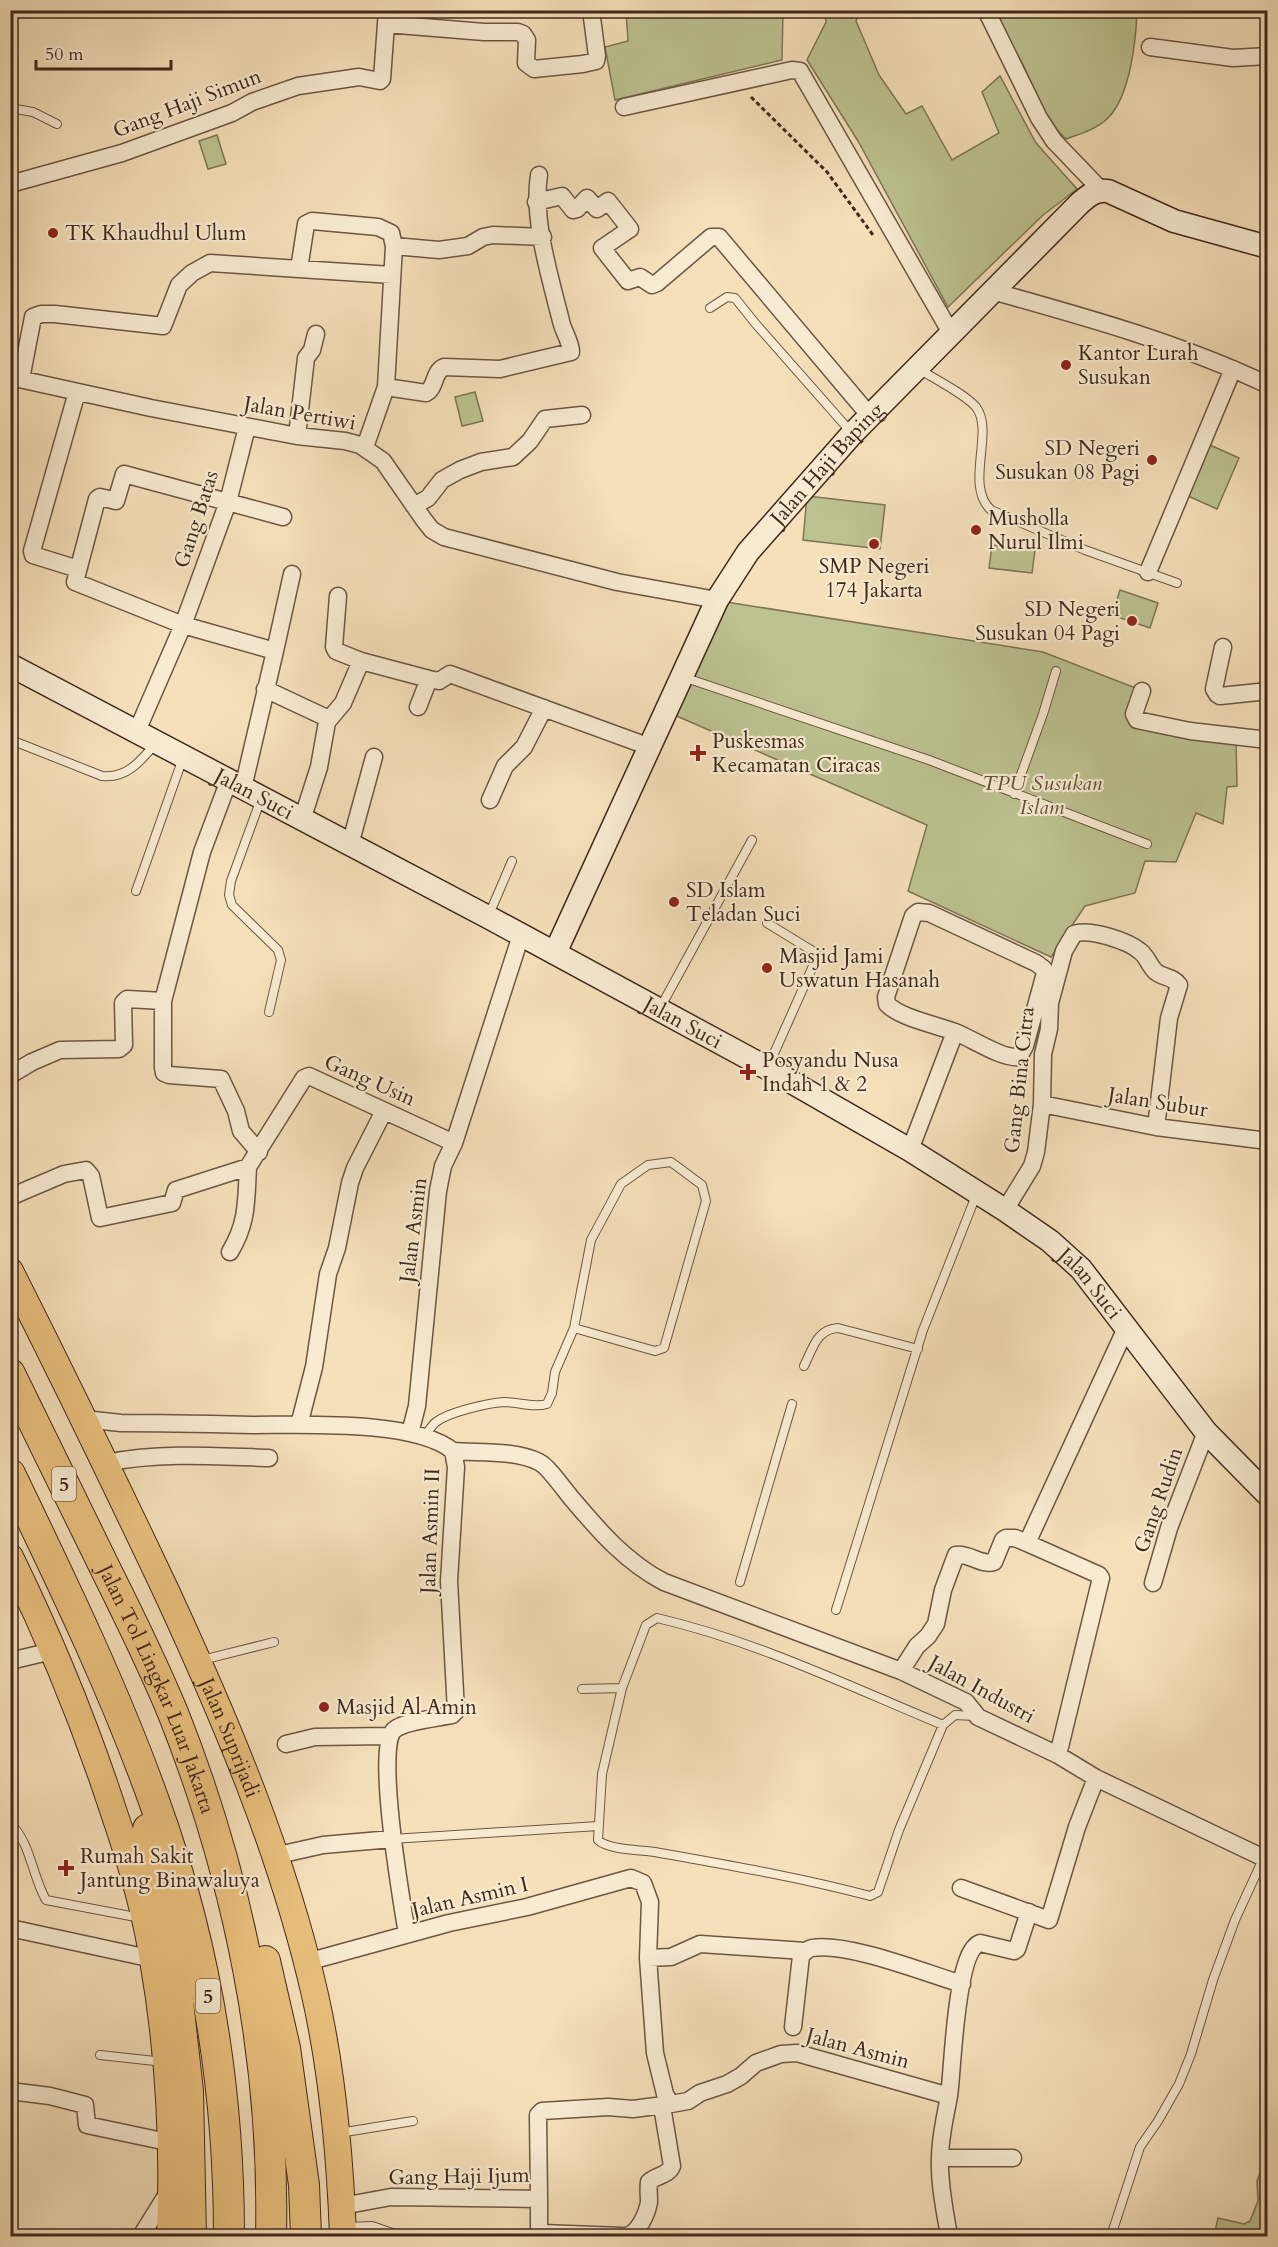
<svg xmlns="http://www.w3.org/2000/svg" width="1278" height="2247" font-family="Cardo,serif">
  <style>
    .green { fill: #bcc290; stroke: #7e7556; stroke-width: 1.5 }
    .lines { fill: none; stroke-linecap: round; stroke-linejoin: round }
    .lane-casing { stroke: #6d5644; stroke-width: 10 }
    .street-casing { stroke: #6d5644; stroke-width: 19 }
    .secondary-casing { stroke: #40281c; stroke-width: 25 }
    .primary-casing { stroke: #40281c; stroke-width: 28 }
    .highway-casing { stroke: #40281c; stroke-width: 32 }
    .path { stroke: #40281c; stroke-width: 3; stroke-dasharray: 4.5 3; stroke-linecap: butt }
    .lane { stroke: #f8ebd2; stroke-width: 8 }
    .street { stroke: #f8ebd2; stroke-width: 16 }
    .secondary { stroke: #f8ebd2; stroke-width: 22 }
    .primary { stroke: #eac07d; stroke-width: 26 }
    .highway { stroke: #eac07d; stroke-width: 30 }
    .poi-dot { fill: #8f2418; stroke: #f8ebd2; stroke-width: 2 }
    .labels { text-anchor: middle; stroke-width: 4.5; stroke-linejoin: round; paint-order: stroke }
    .shield { fill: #f8ebd2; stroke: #776253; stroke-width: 1.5 }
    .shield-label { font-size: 20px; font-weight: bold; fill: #40281c }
    .street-label { font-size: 21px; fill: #40281c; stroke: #f8ebd2 }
    .poi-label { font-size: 21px; fill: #40281c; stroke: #f8ebd2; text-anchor: start }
    .park-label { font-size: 21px; font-style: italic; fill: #5f4e39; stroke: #f8ebd2 }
  </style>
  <rect width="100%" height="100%" fill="#f5e0ba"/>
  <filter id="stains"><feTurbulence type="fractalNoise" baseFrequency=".00333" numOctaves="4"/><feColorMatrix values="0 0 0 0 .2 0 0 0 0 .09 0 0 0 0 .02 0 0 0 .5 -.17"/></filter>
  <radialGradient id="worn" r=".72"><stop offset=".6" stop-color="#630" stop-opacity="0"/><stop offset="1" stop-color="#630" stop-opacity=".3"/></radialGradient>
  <path class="green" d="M626,11H783L782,60L615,100L605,47L628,41Z
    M825,11H860L856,21L879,75L906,114L922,106L952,160L999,133L982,92L1000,76L1036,143L1077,189L1042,216L948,307L858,141L807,60L826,22Z
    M992,11H1137C1136,41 1130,96 1108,118C1097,129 1080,134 1066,139L1050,123L1023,65Z
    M217,135L226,164L208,169L199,141Z
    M475,392L483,421L462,426L455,397Z
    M1210,445L1239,458L1217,509L1188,496Z
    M807,496L885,505L880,549L803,540Z
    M992,545L1035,550L1032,573L989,568Z
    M1120,590L1158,603L1150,628L1112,615Z
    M720,601L1043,652L1138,689L1130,714L1236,739L1237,786L1227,787L1223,824L1196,813L1176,862L1145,861L1135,893L1085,906L1051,957L908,891L927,825L672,714Z
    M1261,2170H1267V2236H1214L1218,2218L1244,2224L1250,2221L1258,2201L1257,2181Z"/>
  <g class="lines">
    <defs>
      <path id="lane" d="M10,108L33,112L57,124
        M710,308L727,297L735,298L755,323L851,432
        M917,368C933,378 965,394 976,407C995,432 964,485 991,510L1085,550L1177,583
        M683,677L929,760L1147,844
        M16,742L102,776C126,779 141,761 155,744
        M1014,794L1043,714L1056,671
        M261,799L231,881L229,895L232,905L278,950L281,960L269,1012
        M136,891L183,758
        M488,917L512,861
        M767,923L816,953L817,957L768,1067
        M659,1010L752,840
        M804,1366C813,1348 817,1329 838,1328L918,1349
        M424,1437C428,1432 431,1426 436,1422C449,1412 488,1403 504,1402C519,1402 533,1408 547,1404L552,1393L555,1372L574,1328L591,1240L621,1184L648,1165L671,1162L702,1185L706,1201L664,1348L655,1351L574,1328
        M740,1582L792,1404
        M836,1610L923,1330L977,1193
        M202,1660L274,1642
        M582,1689L622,1688
        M943,1725L899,1830L878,1892L870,1896C799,1877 727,1865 655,1852C641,1850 608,1850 598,1840L602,1774L622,1688L646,1625L657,1618C756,1641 849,1686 943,1725L955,1715L975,1716
        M10,1823C31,1843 32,1876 46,1900L141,1918
        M392,1839L598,1826
        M100,2055L164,2062
        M339,2133L413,2121
        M346,2227L372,2226L401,2236
        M1111,2236L1140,2147L1158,2121L1179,2084L1191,2054L1213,1980L1235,1920L1263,1859"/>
      <path id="street" d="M986,10L1039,118L1054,141L1101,190
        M386,24L484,32H518L523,34L527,40L526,63L534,69L583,64L596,61L597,56L591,10
        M1150,47L1233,58L1268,56
        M624,107L792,70L800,71L951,333
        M10,184L122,153L232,113L252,102L298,86L359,77L380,81L382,79L387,10
        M536,202L562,196L573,210L577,209L587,198L597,209L608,201L630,229L602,248L628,281L640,277L652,285L657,283L711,237H719L870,416
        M394,246L439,250L468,246L483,237L493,235L543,237
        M299,269L392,275
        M992,291C1085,317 1180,343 1268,385
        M10,377L151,408L297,436L345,441L360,445L383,461L424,520L432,530L444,537L617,582L717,600
        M21,379L33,317L41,314H55L163,326L179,285L192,273L210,263L299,269L306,224L312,221L378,227L391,233L394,246L386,387L365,447
        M386,387L426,393C436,388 433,372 444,367L500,369L571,352C571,342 563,331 561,321C550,277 532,219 539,175
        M77,392L32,551L33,555L78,569
        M297,436L306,358L312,350L316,334
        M414,506L428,498L442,480L460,470L481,462L513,457L530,441L545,419L582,415
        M283,517L124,474L116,501L100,497L97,499L75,582L183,625L275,651L292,574
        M1148,572L1233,369
        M338,596L334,647L336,651L361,661L429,679L439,681L450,674L650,747
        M1223,647L1214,689L1217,694L1220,696L1268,691
        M265,689L329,719
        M1142,691L1134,714L1137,720L1190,731L1268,740
        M418,707L429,679
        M137,731L183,625L228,502L247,427
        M229,780L202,852L163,1001V1068L164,1073L169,1075L221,1079L236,1111L241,1131L259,1152
        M243,788L275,651
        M490,800L505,766L524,747L544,708
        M302,820L319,767L327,722L343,703L361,661
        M350,845L374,757
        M918,912L929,913L1036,963L1044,969L1045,973L1025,1046L1019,1057C1002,1059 973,1039 955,1032C937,1025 900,1018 887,1004L886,997L913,916Z
        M10,1075L32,1062L60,1050L119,1049L124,1045L123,1003L127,999L163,1001
        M1042,1104L1156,1127L1268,1141
        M910,1150L955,1032
        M10,1197L64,1174L86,1170L91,1176L100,1218L172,1203L176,1190L248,1167L304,1078L309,1076L454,1143
        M1005,1210L1032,1166L1036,1152L1042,1104L1043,1054L1049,1029L1050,1003L1064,951L1074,934C1089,928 1129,941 1141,952C1147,957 1149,965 1155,971C1162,978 1173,976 1179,985L1169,1018L1156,1127
        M230,1252C248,1222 246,1201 248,1167
        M84,1419L121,1423C166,1423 210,1424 255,1425C305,1425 415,1420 453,1451L456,1467L449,1581L456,1711L452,1715C438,1718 404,1721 394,1730C375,1748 402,1903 407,1934
        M299,1425L314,1367L328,1274L337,1248L350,1183L355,1168L384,1111
        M410,1433L417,1406L438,1191L443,1166L454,1143L521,935
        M453,1451C481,1453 514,1450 539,1462C549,1467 565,1491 573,1500C600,1532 626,1562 664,1582L901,1671L966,1702L978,1717L1058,1755L1096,1778L1268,1860
        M106,1463C157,1452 217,1456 269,1458
        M1153,1583L1169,1528L1206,1432
        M10,1661L52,1651
        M901,1671L917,1646L928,1636L936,1624L943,1590L956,1555C969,1553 982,1566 994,1562L1003,1540L1006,1538H1015L1027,1543
        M286,1744L315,1737L389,1736
        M1058,1755L1101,1578L1099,1575L1027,1543L1126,1328
        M274,1856L323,1845L392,1839
        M961,1888L1049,1920L1077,1827L1096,1778
        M10,1928L153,1959
        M648,1958L671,1957L700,1944L805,1951
        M307,1962L449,1923L527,1907L631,1878L643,1883L650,1902L648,1958L655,2053L665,2094L671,2104L688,2101L700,2093L727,2084L741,2076L756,2063L781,2054L797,2053L949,2096
        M793,2027L801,1956C804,1953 807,1949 812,1948C848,1942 925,1973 962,1984
        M10,2091L50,2096L85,2105L87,2125L172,2143
        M940,2158H1013
        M539,2199V2228L542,2233L622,2236
        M342,2206L391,2197L539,2199L538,2115L542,2111L608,2107L633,2109L671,2104
        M141,2236L169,2191
        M626,2236C638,2234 647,2214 649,2202C649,2195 648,2189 649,2182C656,2175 668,2176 672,2166L662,2106
        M949,2236C945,2211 939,2185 940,2159C940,2137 945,2118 949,2096C953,2070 955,1952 980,1943L1014,1951L1017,1949L1029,1912"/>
      <g id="secondary">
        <path id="s1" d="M10,665L488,917L767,1068L910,1150L1005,1210L1050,1241L1081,1269L1206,1432L1268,1495"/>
        <path id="s2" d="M555,953L717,600L748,552L852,434L1080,203C1088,196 1096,189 1108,191L1174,221L1268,247"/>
      </g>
      <g id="primary">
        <path id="s3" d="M10,1271C64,1378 116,1485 167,1593C227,1723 283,1855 315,1995C333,2075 340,2155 343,2236"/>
        <path d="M10,1557C50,1639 85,1724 113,1810C130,1859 145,1909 153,1960C169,2052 174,2144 170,2236"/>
      </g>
      <g id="highway">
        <path id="s4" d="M10,1374C43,1440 75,1506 107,1572C130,1618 153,1665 173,1713C239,1879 275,2058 271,2236"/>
        <path d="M10,1474C62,1582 114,1689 154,1801C205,1941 229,2088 229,2236"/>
        <path d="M148,1829L154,1874L174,1966L188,2091L191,2236"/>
        <path d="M265,1961L285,2048L304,2185L306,2236"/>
      </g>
    </defs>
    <use href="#lane" class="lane-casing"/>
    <use href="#street" class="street-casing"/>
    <use href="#secondary" class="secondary-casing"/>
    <use href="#primary" class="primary-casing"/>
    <use href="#highway" class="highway-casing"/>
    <path class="path" d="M751,97L827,172L873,235
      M903,2236H933"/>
    <use href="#lane" class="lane"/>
    <use href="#street" class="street"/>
    <use href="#secondary" class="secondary"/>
    <use href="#primary" class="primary"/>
    <use href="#highway" class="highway"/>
  </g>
  <g class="poi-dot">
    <circle cx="53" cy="233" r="6"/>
    <circle cx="1066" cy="365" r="6"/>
    <circle cx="1152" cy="460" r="6"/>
    <circle cx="976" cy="530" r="6"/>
    <circle cx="874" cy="544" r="6"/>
    <circle cx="1132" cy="621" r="6"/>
    <path d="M695 744h6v6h6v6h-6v6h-6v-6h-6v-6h6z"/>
    <circle cx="674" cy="902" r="6"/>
    <circle cx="767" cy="968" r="6"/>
    <path d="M745 1063h6v6h6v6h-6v6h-6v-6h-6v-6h6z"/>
    <circle cx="324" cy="1707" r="6"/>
    <path d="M63 1859h6v6h6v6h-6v6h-6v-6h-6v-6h6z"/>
  </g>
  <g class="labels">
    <g class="shield">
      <rect x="52" y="1467" width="24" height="34" rx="4.5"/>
      <rect x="196" y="1979" width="24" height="34" rx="4.5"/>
    </g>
    <g class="shield-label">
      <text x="64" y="1491">5</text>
      <text x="208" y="2003">5</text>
    </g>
    <g class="street-label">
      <text transform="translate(187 103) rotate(-21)" y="7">Gang Haji Simun</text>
      <text transform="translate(300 413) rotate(10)" y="7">Jalan Pertiwi</text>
      <text dy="7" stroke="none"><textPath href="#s2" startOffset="564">Jalan Haji Baping</textPath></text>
      <text transform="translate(196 519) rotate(-72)" y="7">Gang Batas</text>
      <text dy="7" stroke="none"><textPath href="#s1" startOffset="276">Jalan Suci</textPath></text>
      <text dy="7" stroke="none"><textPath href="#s1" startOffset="762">Jalan Suci</textPath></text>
      <text transform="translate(370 1080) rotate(24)" y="7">Gang Usin</text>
      <text transform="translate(1019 1080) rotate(-84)" y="7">Gang Bina Citra</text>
      <text transform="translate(1158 1102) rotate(9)" y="7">Jalan Subur</text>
      <text transform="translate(413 1230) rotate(-83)" y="7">Jalan Asmin</text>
      <text dy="7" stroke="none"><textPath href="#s1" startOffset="1248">Jalan Suci</textPath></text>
      <text transform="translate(1158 1500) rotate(-71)" y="7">Gang Rudin</text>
      <text transform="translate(430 1531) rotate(-88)" y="7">Jalan Asmin II</text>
      <text transform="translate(982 1689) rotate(29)" y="7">Jalan Industri</text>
      <text dy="7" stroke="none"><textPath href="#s4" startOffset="348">Jalan Tol Lingkar Luar Jakarta</textPath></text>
      <text dy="7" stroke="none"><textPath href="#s3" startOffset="516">Jalan Suprijadi</textPath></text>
      <text transform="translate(470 1897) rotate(-13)" y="7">Jalan Asmin I</text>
      <text transform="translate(858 2048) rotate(15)" y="7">Jalan Asmin</text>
      <text transform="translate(459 2176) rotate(-1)" y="7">Gang Haji Ijum</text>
    </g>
    <g class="poi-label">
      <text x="65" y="240">TK Khaudhul Ulum</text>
      <text x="1078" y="360">Kantor Lurah<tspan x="1078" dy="24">Susukan</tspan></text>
      <text x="1140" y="455" text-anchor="end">SD Negeri<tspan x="1140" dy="24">Susukan 08 Pagi</tspan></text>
      <text x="988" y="525">Musholla<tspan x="988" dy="24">Nurul Ilmi</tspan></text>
      <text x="874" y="573" text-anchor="middle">SMP Negeri<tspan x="874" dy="24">174 Jakarta</tspan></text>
      <text x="1120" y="616" text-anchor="end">SD Negeri<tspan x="1120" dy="24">Susukan 04 Pagi</tspan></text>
      <text x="712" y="748">Puskesmas<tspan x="712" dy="24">Kecamatan Ciracas</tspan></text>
      <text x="686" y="897">SD Islam<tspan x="686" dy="24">Teladan Suci</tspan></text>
      <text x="779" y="963">Masjid Jami<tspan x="779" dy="24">Uswatun Hasanah</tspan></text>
      <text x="762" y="1067">Posyandu Nusa<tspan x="762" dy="24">Indah 1 &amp; 2</tspan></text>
      <text x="336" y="1714">Masjid Al Amin</text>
      <text x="80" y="1863">Rumah Sakit<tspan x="80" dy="24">Jantung Binawaluya</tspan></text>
    </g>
    <g class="park-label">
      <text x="1042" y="790">TPU Susukan<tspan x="1042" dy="24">Islam</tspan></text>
    </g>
  </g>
  <rect width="1278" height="2247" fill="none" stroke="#f5e0ba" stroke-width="36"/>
  <rect x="12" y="12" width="1254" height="2223" fill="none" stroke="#40281c" stroke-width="3"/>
  <rect x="18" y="18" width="1242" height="2211" fill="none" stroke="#40281c" stroke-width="1.5"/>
  <path d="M36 60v9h135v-9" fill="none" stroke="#40281c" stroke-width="3"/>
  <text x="45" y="60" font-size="18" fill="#40281c" stroke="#f8ebd2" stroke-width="4.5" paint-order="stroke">50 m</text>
  <rect width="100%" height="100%" filter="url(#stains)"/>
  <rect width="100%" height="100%" fill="url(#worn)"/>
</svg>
